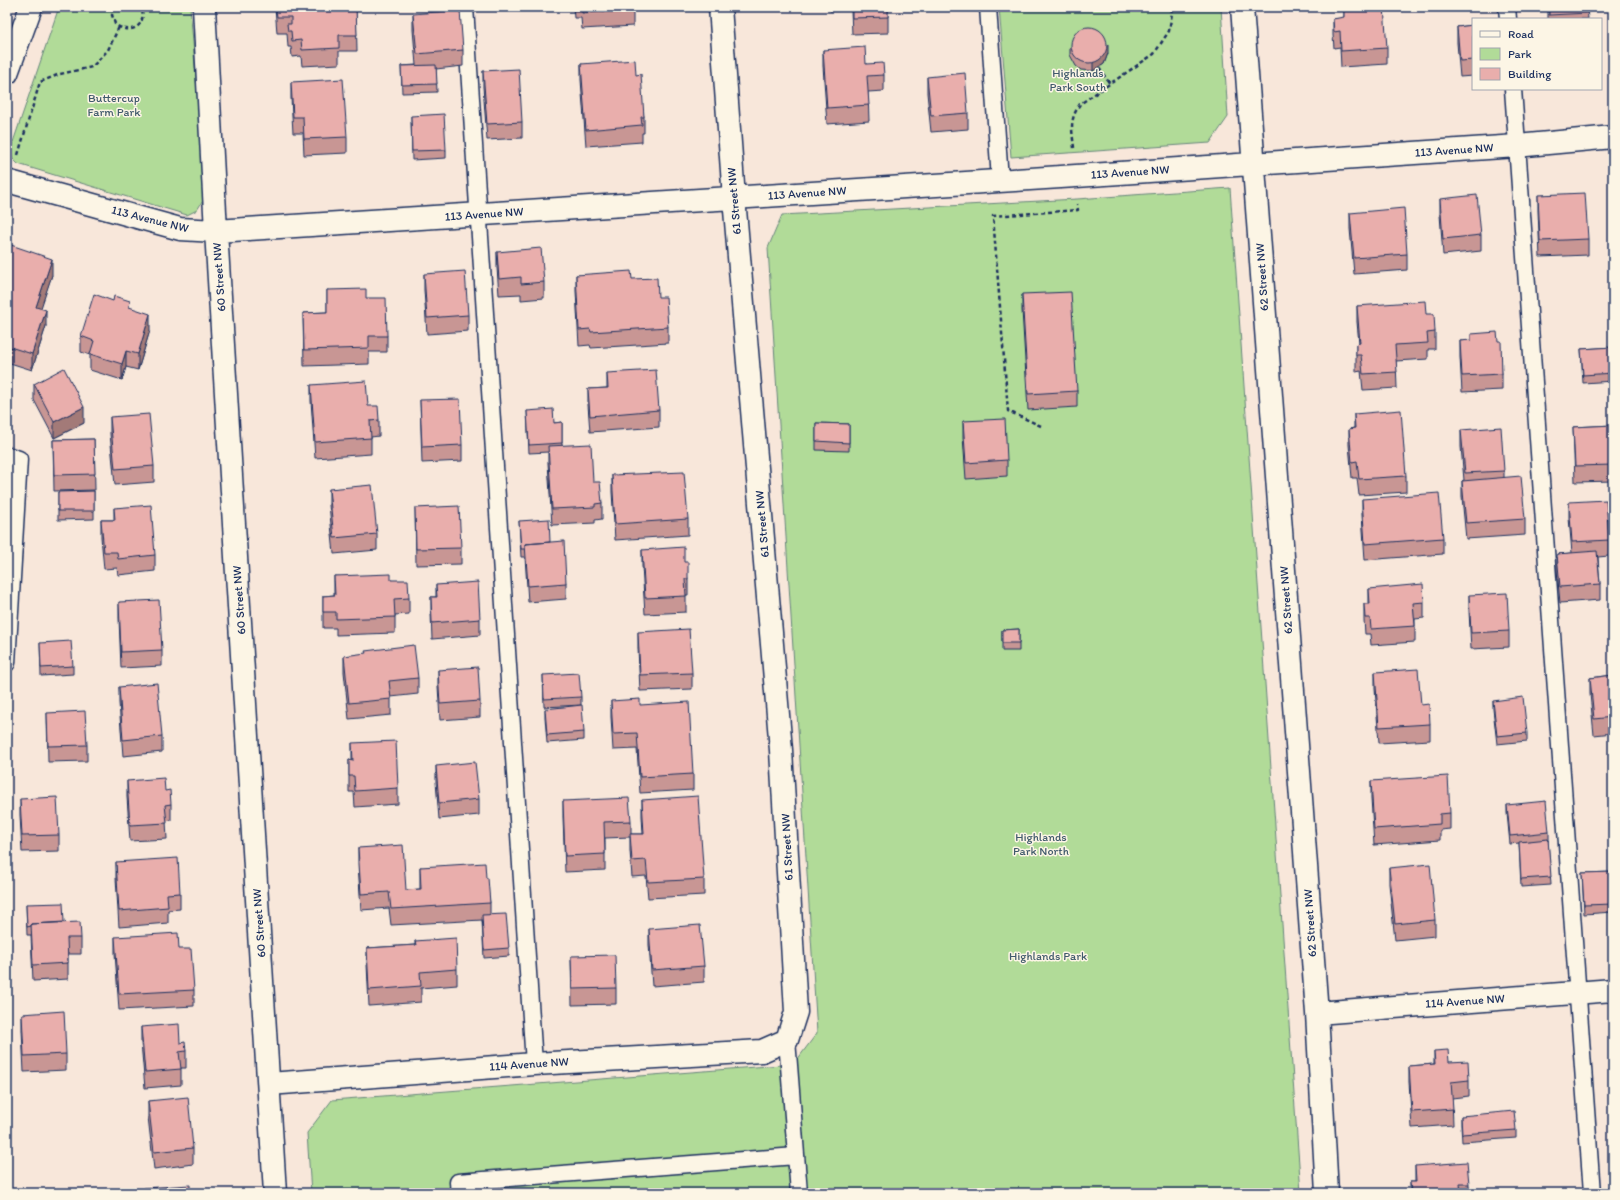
<svg xmlns="http://www.w3.org/2000/svg" width="1620" height="1200" font-family="Itim,sans-serif">
  <style>
    .green { fill: #b1db98; stroke: #66857b }
    .lines { fill: none; stroke-linecap: round; stroke-linejoin: round }
    .lane-casing { stroke: #1b2f5e; stroke-width: 19 }
    .street-casing { stroke: #1b2f5e; stroke-width: 25 }
    .path { stroke: #1b2f5e; stroke-width: 2.5; stroke-dasharray: 4 3; stroke-linecap: butt }
    .lane { stroke: #fcf5e5; stroke-width: 16 }
    .street { stroke: #fcf5e5; stroke-width: 22 }
    .wall { fill: #c89694; stroke: #1b2f5e }
    .shaded-wall { fill: #a37a78; stroke: #1b2f5e }
    .building { fill: #e9aeac; stroke: #1b2f5e }
    .labels { text-anchor: middle; stroke-width: 3; stroke-linejoin: round; paint-order: stroke }
    .park-label { font-size: 12px; fill: #405a6c; stroke: #fcf5e5 }
    .street-label { font-size: 12px; fill: #1b2f5e; stroke: #fcf5e5 }
  </style>
  <rect width="100%" height="100%" fill="#f8e7da"/>
  <filter id="ink" filterUnits="userSpaceOnUse"><feTurbulence type="fractalNoise" baseFrequency=".025" numOctaves="2"/><feDisplacementMap in="SourceGraphic" scale="8" xChannelSelector="R" yChannelSelector="G"/><feConvolveMatrix kernelMatrix="1 2 1 2 8 2 1 2 1" color-interpolation-filters="sRGB"/></filter>
  <g filter="url(#ink)">
    <path class="green" d="M59,7H190L206,196L197,210L187,215L18,164L12,158L11,148Z
      M999,7H1221L1228,117L1210,143L1011,157Z
      M1230,188L1301,1193H311L307,1133L332,1100L794,1064L817,1033L768,248L782,215L1077,199Z"/>
    <g class="lines">
      <defs>
        <path id="lane" d="M465,7L534,1064
          M988,7L1000,180
          M1507,7L1508,19
          M1513,89L1592,1193
          M7,455L19,459L7,663
          M787,1040L799,1193
          M459,1193L458,1182L796,1156"/>
        <path id="street" d="M204,7L216,231L275,1193
          M1242,7L1317,1013L1327,1193
          M7,73L31,7
          M7,181L180,229L216,231L1076,176L1517,146L1613,137
          M1317,1013L1613,990
          M269,1084L534,1064L762,1051L787,1040L796,1012L781,750L734,198L720,7"/>
      </defs>
      <use href="#lane" class="lane-casing"/>
      <use href="#street" class="street-casing"/>
      <path class="path" d="M114,7L112,15L115,24C130,36 148,26 141,7
        M1099,68L1110,84
        M1074,148C1072,129 1069,120 1080,104L1154,54L1169,31L1172,13L1171,7
        M18,155L40,82L60,74L92,67L108,50L119,27
        M1041,426L1008,411L993,216L1078,210L1077,204"/>
      <use href="#lane" class="lane"/>
      <use href="#street" class="street"/>
    </g>
    <path class="wall" d="M275,7H356L357,51H339V64L302,66L301,56L292,57L291,47H288L287,33H277Z
      M573,7H633V26L582,29L581,18H574Z
      M829,7H888V33L852,34L851,10L830,11Z
      M1344,7L1387,48V64L1341,67L1340,47L1334,48L1333,35V19L1344,18Z
      M1548,7H1587L1588,19H1548Z
      M413,14L463,50V66L436,69L437,92L402,93L401,66L416,65L413,30Z
      M1473,25V76L1460,77L1457,43V27Z
      M1070,47L1108,53L1104,64L1093,71L1081,70L1076,66L1070,55Z
      M823,50L866,64L884,75V91L868,92L869,121L827,124L823,66Z
      M581,64L636,75L644,117V133H642V142L586,146L581,80Z
      M483,71L522,122V138L487,140L483,87Z
      M927,77L968,113V129L931,132L927,93Z
      M291,82L347,137V153L304,155L303,133H293L291,98Z
      M411,116L446,150V158L412,160Z
      M1538,195L1588,239V255L1540,257L1538,211Z
      M1440,199L1481,235V251L1443,255L1440,215Z
      M1350,213L1407,254V270L1354,274L1350,229Z
      M497,252L544,282V298L521,300V294L499,295L497,268Z
      M7,258L52,275L40,308L46,326L32,370L7,362Z
      M424,274L468,315V331L427,334L424,290Z
      M576,275L632,279L658,297L668,327V343L591,348L590,345L579,346L576,291Z
      M327,290L366,298L387,336V352H369V364L304,366L303,313L327,312Z
      M1022,294L1077,391V407L1028,410L1022,310Z
      M1357,306L1426,314L1435,332V349H1428V359L1396,361L1397,388L1363,390L1361,371L1356,372V344H1359L1357,322Z
      M130,308L150,330L138,370L126,367L122,380L90,370V355L81,352V336Z
      M1460,341H1498L1502,374V390L1462,392L1460,357Z
      M1613,347V381L1583,383L1581,349Z
      M607,373L659,410V427L590,432L588,405V389L607,388Z
      M34,384L84,423L54,438L34,400Z
      M311,385L368,406L379,420V436L371,437V454L315,458L311,401Z
      M420,400L462,445V461L422,463Z
      M527,411L554,423L562,422V446L593,482L602,503V519L595,520V523L552,525L548,463V452L529,453Z
      M1354,414L1406,476V492L1359,495L1357,478H1352L1349,445V429L1354,428Z
      M110,417L154,466V482L115,485L110,434Z
      M963,421L1007,460V476L966,479L963,437Z
      M816,423L849,424V451L816,450Z
      M1613,425V481L1575,482L1573,427Z
      M1461,430L1504,471V477L1525,519V535L1466,539L1462,497V481L1464,480L1461,447Z
      M94,439L95,490L54,491L53,440Z
      M612,475L688,519V535L615,540L612,492Z
      M329,489L377,534V550L334,554L329,505Z
      M94,491V519L58,520V492Z
      M1362,499L1443,538V554L1365,560L1362,515Z
      M1569,502L1609,540V556L1598,557L1600,584V600L1560,603L1557,570V554L1572,553L1569,518Z
      M114,508L155,555V571L118,575L117,568L104,569L101,537V520H114Z
      M415,508L461,548V564L416,565Z
      M519,521L550,542L566,583V599L528,602L525,557H521Z
      M642,550L684,562L688,579V595H686V612L645,614L642,566Z
      M334,576L391,580L409,598V614L395,615V633L336,635V628H323V596L334,595Z
      M436,585L480,619V635L432,639L431,613V597H436Z
      M1369,589L1424,602V618L1415,619V642L1371,645L1370,634H1365L1364,620V604H1369Z
      M1469,595L1509,631V647L1471,649L1469,611Z
      M119,602L162,650V666L121,668L119,618Z
      M1019,629V651H1002V630Z
      M638,632L692,673V689L640,691L638,648Z
      M40,643L73,666V674L41,676Z
      M344,656L418,678V694L391,697V715L349,719L344,672Z
      M438,670L480,701V717L440,720L438,686Z
      M1375,672L1421,705L1430,724V740L1379,743L1375,688Z
      M543,675L581,697V705L544,707Z
      M1613,675V733L1594,735L1590,694V678Z
      M119,687L162,736V752L123,756L119,703Z
      M611,701L693,774V790L640,793L637,749L613,750L611,717Z
      M1493,701L1527,733V741L1497,744L1493,709Z
      M545,709L584,732V740L547,743L545,717Z
      M47,713L87,745V761L48,762Z
      M352,743L398,788V804L355,807L354,792H349V760L352,761Z
      M436,766L479,799V815L439,819L436,782Z
      M127,781L171,804V820L166,821L167,839L130,841L127,797Z
      M1371,781L1450,813V829L1440,830V840L1374,845L1371,798Z
      M20,799L59,835V851L22,852L20,815Z
      M642,800L704,879V895L648,898L646,876L632,877L630,851V837L605,838V870L565,872L563,817V801L631,821V834H643L642,816Z
      M1507,805L1549,832V840H1548L1551,885L1521,887L1519,843L1510,844L1507,813Z
      M358,848L406,890L420,889V867L486,878L490,903V915L509,948V956L484,958L482,920L391,925L389,908L361,910L358,864Z
      M116,862L180,893V909L168,910V923L119,927L116,878Z
      M1389,868L1435,920V936L1395,940L1389,884Z
      M1613,872V912L1584,914L1582,873Z
      M26,904L64,922L81,938V954H68V979L33,981L31,935H27Z
      M649,929L704,966V982L652,986L649,945Z
      M115,937L194,990V1006L119,1010L115,953Z
      M415,941L457,969V985L421,988V1002L369,1006L367,964V948L415,945Z
      M571,956L616,988V1004L572,1005Z
      M22,1014L66,1054V1070L24,1072L22,1030Z
      M141,1027L180,1043L186,1051V1068H181V1085L145,1088L141,1043Z
      M1434,1051L1469,1080V1096L1452,1098L1453,1125L1412,1128L1409,1082V1066L1434,1064Z
      M148,1101L193,1148V1164L154,1169L148,1117Z
      M1461,1116L1516,1130V1138L1462,1142L1461,1124Z
      M1415,1166L1469,1184V1193H1410V1182H1415Z"/>
    <path class="shaded-wall" d="M1108,44V53L1104,64L1093,71V63Z
      M52,259V275L36,323V307Z
      M46,310V326L32,370V354Z
      M150,314V330L138,370V354Z
      M126,351V367L122,380V364Z
      M84,407V423L54,438V422Z"/>
    <path class="building" d="M276,7H356L357,35H339V48L302,50L301,40L292,41L291,31H288L287,24H291V17H277Z
      M582,7H633V10L582,13Z
      M852,7H888V17L852,18Z
      M1344,7H1384L1387,48L1341,51L1340,31L1334,32L1333,19L1344,17Z
      M1549,7H1587L1588,13L1549,15Z
      M460,10L463,50L417,54L413,14Z
      M1473,25V60L1460,61L1457,27Z
      M1071 45a18 18 0 1 1 36 0a18 18 0 1 1-36 0Z
      M865,47L866,64L883,63L884,75L867,76L869,105L827,108L823,50Z
      M635,60L636,75L641,74L644,117H641L642,125L586,130L581,64Z
      M436,65L437,84L402,85L401,66Z
      M519,69L522,122L487,124L483,71Z
      M965,73L968,113L931,116L927,77Z
      M343,79L347,137L304,139L303,117H293L291,82Z
      M444,114L446,150L412,151L411,116Z
      M1585,193L1588,239L1540,241L1538,195Z
      M1477,195L1481,235L1443,239L1440,199Z
      M1404,208L1407,254L1354,258L1350,213Z
      M11,245L52,259L36,307L46,310L32,354L7,346V258Z
      M541,248L544,282L521,284V277L499,279L497,252Z
      M465,271L468,315L427,318L424,274Z
      M631,271L632,279L657,278L658,297H666L668,327L591,332L590,329L579,330L576,275Z
      M366,289V298H386L387,336H369V348L304,350L303,313L327,312V290Z
      M1071,292L1077,391L1028,394L1022,294Z
      M94,294L113,301L114,296L130,301L129,307L150,314L138,354L126,351L122,364L90,354L94,341L81,336Z
      M1425,301L1426,314H1434L1435,332L1427,333L1428,343L1395,345L1397,372L1363,374L1361,355H1356V344L1360,343L1357,306Z
      M1497,332L1498,341H1501L1502,374L1462,376L1460,341L1471,340V334Z
      M1613,347V373L1583,375L1581,349Z
      M64,368L84,407L54,422L34,384Z
      M656,370L659,410L590,416L588,389L608,388L607,373Z
      M366,381L368,406H378L379,420L370,421L371,438L315,442L311,385Z
      M460,399L462,445L422,447L420,400Z
      M553,409L554,423L562,422V443L529,445L527,411Z
      M1401,410L1406,476L1359,479L1357,461L1352,462L1349,429L1355,428L1354,414Z
      M149,414L154,466L115,469L110,417Z
      M1005,419L1007,460L966,463L963,421Z
      M816,423L849,424V443L816,441Z
      M1613,425V465L1575,466L1573,427Z
      M1501,427L1504,471L1465,473L1461,430Z
      M94,439L95,474L54,475L53,440Z
      M591,444L593,482H600L602,503L595,504V507L552,509L548,446Z
      M684,472L688,519L615,524L612,475Z
      M1521,476L1525,519L1466,523L1462,481Z
      M372,485L377,534L334,538L329,489Z
      M94,491V511H58V492Z
      M1439,493L1443,538L1365,544L1362,499Z
      M1606,500L1609,540L1572,542L1569,502Z
      M151,505L155,555L118,559L117,552H104L101,520H115L114,508Z
      M459,506L461,548L416,549L415,508Z
      M549,519L550,542L525,544V549H521L519,521Z
      M564,541L566,583L528,586L525,544Z
      M684,547V562H688V579H685L686,596L645,598L642,550Z
      M1597,551L1600,584L1560,587L1557,554Z
      M391,574V580H408L409,598L394,599L395,617L336,619V612H323V596L335,595L334,576Z
      M478,582L480,619L432,623L431,597H437L436,585Z
      M1423,584L1424,602L1413,603L1415,626L1371,629L1370,618H1365L1364,604H1370L1369,589Z
      M1507,593L1509,631L1471,633L1469,595Z
      M159,600L162,650L121,652L119,602Z
      M689,629L692,673L640,675L638,632Z
      M1019,629V643H1002V630Z
      M71,641L73,666L41,668L40,643Z
      M414,645L418,678L389,681L391,699L349,703L344,656L366,653L365,651Z
      M478,667L480,701L440,704L438,670Z
      M1418,669L1421,705L1429,704L1430,724L1379,727L1375,672Z
      M579,673L581,697L544,699L543,675Z
      M1613,675V717L1594,719L1590,678Z
      M157,683L162,736L123,740L119,687Z
      M1523,697L1527,733L1497,736L1493,701Z
      M640,699V705L689,702L693,774L640,777L637,733L613,734L611,701Z
      M582,705L584,732L547,735L545,709Z
      M85,711L87,745L48,746L47,713Z
      M396,741L398,788L355,791L354,776H349V760L353,761L352,743Z
      M475,762L479,799L439,803L436,766Z
      M1448,776L1450,813L1440,814V824L1374,829L1371,781Z
      M164,778L165,791L170,790L171,804L165,805L167,823L130,825L127,781Z
      M698,796L704,879L648,882L646,860L632,861L630,834H644L642,800Z
      M57,797L59,835L22,836L20,799Z
      M629,798L631,821L604,822L605,854L565,856L563,801Z
      M1546,801L1549,832L1510,836L1507,805Z
      M1548,839L1551,877L1521,879L1519,842Z
      M403,845L406,890L421,889L420,867L485,863L486,878H488L490,903L391,909L389,892L361,894L358,848Z
      M178,858L180,893L167,894L168,907L119,911L116,862Z
      M1430,864L1435,920L1395,924L1389,868Z
      M1613,872V904L1584,905L1582,873Z
      M63,903L64,922L31,924V926L27,927L26,904Z
      M506,914L509,948L484,950L482,915Z
      M80,922L81,938H67L68,963L33,965L31,924Z
      M700,925L704,966L652,970L649,929Z
      M178,933L179,949H191L194,990L119,994L115,937Z
      M456,938L457,969L420,972L421,986L369,990L367,948L416,945L415,941Z
      M615,955L616,988L572,989L571,956Z
      M64,1011L66,1054L24,1056L22,1014Z
      M179,1024L180,1043L185,1042L186,1051L179,1052L181,1069L145,1072L141,1027Z
      M1448,1050L1449,1062L1468,1061L1469,1080L1451,1082L1453,1109L1412,1112L1409,1066L1435,1064L1434,1051Z
      M188,1097L193,1148L154,1152L148,1101Z
      M1514,1111L1516,1130L1462,1134L1461,1116Z
      M1467,1162L1469,1184H1460L1461,1193H1411L1410,1182H1416L1415,1166Z
      M190,1185V1193H145L144,1188Z"/>
  </g>
  <g class="labels">
    <g class="park-label">
      <text x="1078" y="77">Highlands<tspan x="1078" dy="14">Park South</tspan></text>
      <text x="114" y="102">Buttercup<tspan x="114" dy="14">Farm Park</tspan></text>
      <text x="1041" y="841">Highlands<tspan x="1041" dy="14">Park North</tspan></text>
      <text x="1048" y="960">Highlands Park</text>
    </g>
    <g class="street-label">
      <text transform="translate(1454 150) rotate(-4)" y="4">113 Avenue NW</text>
      <text transform="translate(1130 172) rotate(-4)" y="4">113 Avenue NW</text>
      <text transform="translate(807 193) rotate(-4)" y="4">113 Avenue NW</text>
      <text transform="translate(734 201) rotate(-95)" y="4">61 Street NW</text>
      <text transform="translate(484 214) rotate(-4)" y="4">113 Avenue NW</text>
      <text transform="translate(150 219) rotate(14)" y="4">113 Avenue NW</text>
      <text transform="translate(219 277) rotate(-94)" y="4">60 Street NW</text>
      <text transform="translate(1262 277) rotate(-94)" y="4">62 Street NW</text>
      <text transform="translate(762 524) rotate(-95)" y="4">61 Street NW</text>
      <text transform="translate(239 600) rotate(-94)" y="4">60 Street NW</text>
      <text transform="translate(1286 600) rotate(-94)" y="4">62 Street NW</text>
      <text transform="translate(787 847) rotate(-93)" y="4">61 Street NW</text>
      <text transform="translate(259 923) rotate(-94)" y="4">60 Street NW</text>
      <text transform="translate(1310 923) rotate(-94)" y="4">62 Street NW</text>
      <text transform="translate(1465 1001) rotate(-4)" y="4">114 Avenue NW</text>
      <text transform="translate(529 1064) rotate(-4)" y="4">114 Avenue NW</text>
    </g>
  </g>
  <rect width="1620" height="1200" fill="none" stroke="#fcf5e5" stroke-width="24"/>
  <rect x="12" y="12" width="1596" height="1176" fill="none" stroke="#1b2f5e" stroke-width="1.5" filter="url(#ink)"/>
  <rect x="1472" y="18" width="130" height="72" fill="#fcf5e5" stroke="#a2a6af"/>
  <rect x="1480" y="31" width="20" height="6" fill="#fcf5e5" stroke="#a2a6af"/>
  <text x="1508" y="38" font-size="12" fill="#1b2f5e">Road</text>
  <rect x="1480" y="48" width="20" height="12" fill="#b1db98" stroke="#a2a6af"/>
  <text x="1508" y="58" font-size="12" fill="#1b2f5e">Park</text>
  <rect x="1480" y="68" width="20" height="12" fill="#e9aeac" stroke="#a2a6af"/>
  <text x="1508" y="78" font-size="12" fill="#1b2f5e">Building</text>
</svg>
